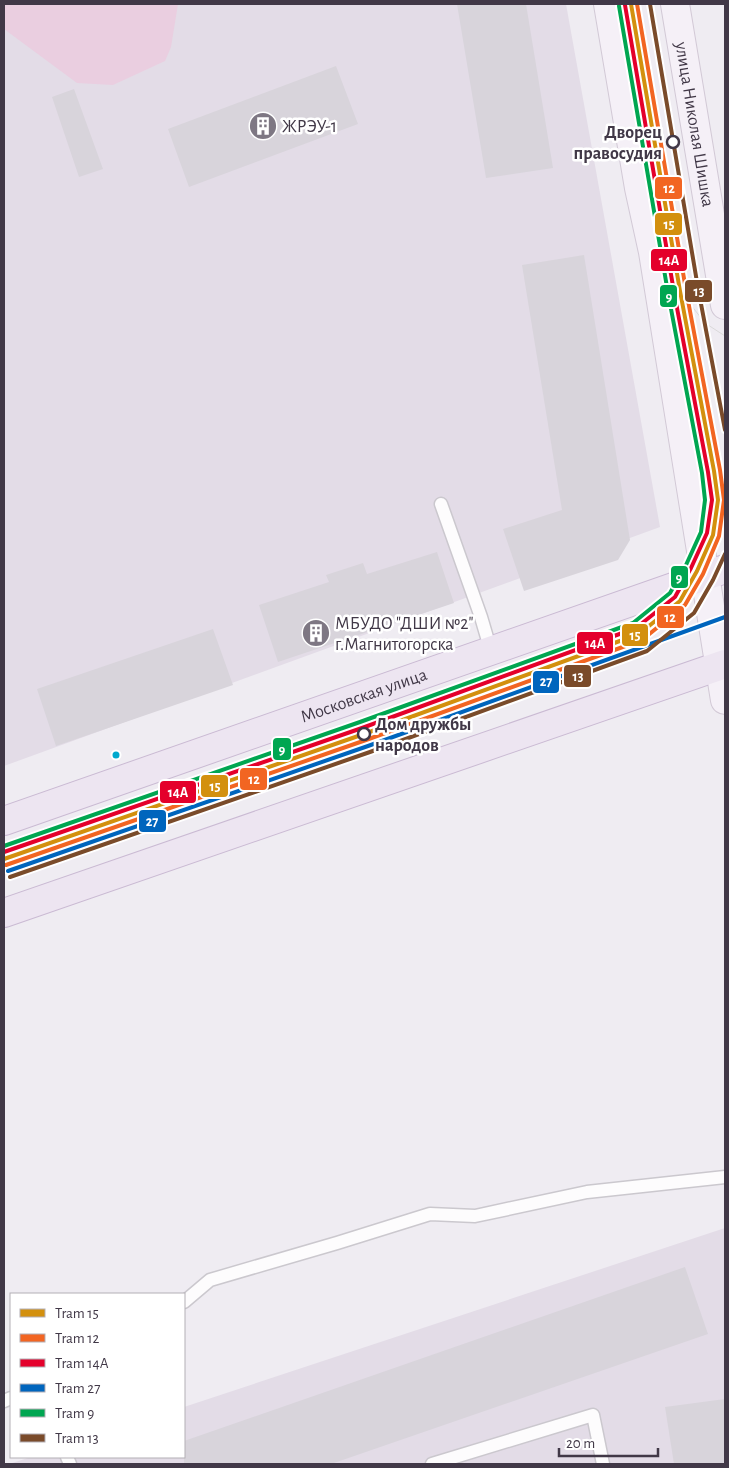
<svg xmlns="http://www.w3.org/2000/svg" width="729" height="1468" font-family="'Alegreya Sans',sans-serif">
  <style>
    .residential { fill: #e3dce7 }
    .green { fill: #eacee0 }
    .building { fill: #d8d4db }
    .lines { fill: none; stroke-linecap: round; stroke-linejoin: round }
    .lane-casing { stroke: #cbc8ce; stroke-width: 15 }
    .secondary-casing { stroke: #d2c9d6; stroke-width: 30 }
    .primary-casing { stroke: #cabad3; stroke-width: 30 }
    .lane { stroke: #fdfcfd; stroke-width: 12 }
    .secondary { stroke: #f5f0f7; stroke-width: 28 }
    .primary { stroke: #ede5f1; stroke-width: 28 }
    .tram { stroke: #dad9da; stroke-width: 1 }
    .tram-1-casing { stroke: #fff; stroke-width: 8 }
    .tram-2-casing { stroke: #fff; stroke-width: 8 }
    .tram-3-casing { stroke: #fff; stroke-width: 8 }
    .tram-4-casing { stroke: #fff; stroke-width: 8 }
    .tram-5-casing { stroke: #fff; stroke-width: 8 }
    .tram-6-casing { stroke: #fff; stroke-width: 8 }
    .tram-1 { stroke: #d3900e; stroke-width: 4 }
    .tram-2 { stroke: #f26522; stroke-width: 4 }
    .tram-3 { stroke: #e4002b; stroke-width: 4 }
    .tram-4 { stroke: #0065bd; stroke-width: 4 }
    .tram-5 { stroke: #00a651; stroke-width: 4 }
    .tram-6 { stroke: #7a4b2a; stroke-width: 4 }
    .stop-dot { fill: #fff; stroke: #413847; stroke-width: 2.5 }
    .bus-dot { fill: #00a9ce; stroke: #fff; stroke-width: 2 }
    .labels { text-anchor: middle; stroke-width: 5; stroke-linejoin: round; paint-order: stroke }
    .street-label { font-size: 18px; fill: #413847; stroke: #fff }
    .poi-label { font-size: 18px; fill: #413847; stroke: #fff; text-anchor: start }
    .stop-label { font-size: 18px; font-weight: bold; fill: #413847; stroke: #fff; text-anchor: end }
    .line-badge { stroke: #fff; stroke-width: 2 }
    .badge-label { font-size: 14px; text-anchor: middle; font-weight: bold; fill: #fff }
  </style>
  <rect width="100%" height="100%" fill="#efecf2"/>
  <path class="residential" d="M4,4H566L660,527L4,766Z
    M725,1228V1464H9L31,1457H184V1407Z"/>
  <path class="green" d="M4,4H178L171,47L165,61L113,85L77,83L4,29Z"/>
  <path class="building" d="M457,4H526L553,168L486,178Z
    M336,66L358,124L189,187L168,129Z
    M74,89L103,169L79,177L52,97Z
    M584,255L630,540L618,560L524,591L503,529L562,510L522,265Z
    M437,552L454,603L278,662L259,605L329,582L326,575L363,563L367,574Z
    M213,629L233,685L56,746L37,689Z
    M685,1267L708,1334L331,1464H184V1441Z
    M725,1399V1464H674L665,1407Z"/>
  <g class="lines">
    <defs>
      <path id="lane" d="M441,504L481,617L491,651
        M184,1302L210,1280L337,1243L430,1214L475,1216L587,1192L725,1177
        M4,1401L11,1398
        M67,1457L70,1464
        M432,1464L593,1415L603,1464"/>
      <g id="secondary">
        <path d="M608,4L639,188L653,252L725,700"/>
        <path id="s1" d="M675,4L725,305"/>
      </g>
      <g id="primary">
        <path id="s2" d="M4,821L725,569"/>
        <path d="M4,913L725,664"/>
      </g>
    </defs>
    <use href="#lane" class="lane-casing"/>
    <use href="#secondary" class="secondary-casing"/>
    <use href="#primary" class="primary-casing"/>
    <use href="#lane" class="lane"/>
    <use href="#secondary" class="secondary"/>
    <use href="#primary" class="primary"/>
    <path class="tram" d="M680,291L705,323L725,336"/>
    <defs>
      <path id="tram-1" d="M4,859L364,734L639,634L680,601L697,571L713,535L718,500L714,471L680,291L631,4"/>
      <path id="tram-2" d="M6,865L366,740L642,640L685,605L703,574L719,536L724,500L720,470L686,290L637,4"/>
      <path id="tram-3" d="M4,852L362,728L636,628L675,597L691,568L707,533L712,500L708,472L674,292L625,5"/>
      <path id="tram-4" d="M8,871L368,746L725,617"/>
      <path id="tram-5" d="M4,846L360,722L633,623L670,593L686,565L701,532L705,500L702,473L668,293L619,6"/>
      <path id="tram-6" d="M650,4L698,288L725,430
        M10,877L370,752L647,651L694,613L713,580L725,554"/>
    </defs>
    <use href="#tram-1" class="tram-1-casing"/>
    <use href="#tram-2" class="tram-2-casing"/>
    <use href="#tram-3" class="tram-3-casing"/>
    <use href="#tram-4" class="tram-4-casing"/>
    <use href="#tram-5" class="tram-5-casing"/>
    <use href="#tram-6" class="tram-6-casing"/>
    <use href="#tram-1" class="tram-1"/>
    <use href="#tram-2" class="tram-2"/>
    <use href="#tram-3" class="tram-3"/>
    <use href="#tram-4" class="tram-4"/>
    <use href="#tram-5" class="tram-5"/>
    <use href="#tram-6" class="tram-6"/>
  </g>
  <defs>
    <symbol id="building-disc" viewBox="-11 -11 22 22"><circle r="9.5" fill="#7e7783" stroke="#fff"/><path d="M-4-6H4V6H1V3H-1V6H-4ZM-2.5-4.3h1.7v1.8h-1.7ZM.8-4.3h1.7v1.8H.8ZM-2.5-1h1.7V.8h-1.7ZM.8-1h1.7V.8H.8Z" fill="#fff"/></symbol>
  </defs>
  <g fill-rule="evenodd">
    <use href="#building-disc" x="247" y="110" width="32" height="32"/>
    <use href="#building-disc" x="300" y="617" width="32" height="32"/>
  </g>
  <g class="stop-dot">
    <circle cx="673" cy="142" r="6"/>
    <circle cx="364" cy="734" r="6"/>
  </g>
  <circle class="bus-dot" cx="116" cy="755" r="4.5"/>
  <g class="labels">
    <g class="street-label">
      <text dy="6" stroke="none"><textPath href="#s1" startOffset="122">улица Николая Шишка</textPath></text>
      <text dy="6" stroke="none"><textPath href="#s2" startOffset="381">Московская улица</textPath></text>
    </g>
    <g class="poi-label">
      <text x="282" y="132">ЖРЭУ-1</text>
      <text x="335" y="629">МБУДО "ДШИ №2"<tspan x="335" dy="21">г.Магнитогорска</tspan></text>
    </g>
    <g class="stop-label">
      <text x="662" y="138">Дворец<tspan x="662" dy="21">правосудия</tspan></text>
      <text x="375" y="730" text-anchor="start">Дом дружбы<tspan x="375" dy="21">народов</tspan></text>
    </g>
  </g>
  <g class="line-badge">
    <rect x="654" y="176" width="29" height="24" rx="5" fill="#f26522"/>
    <rect x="654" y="212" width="29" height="24" rx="5" fill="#d3900e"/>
    <rect x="650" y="248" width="38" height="24" rx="5" fill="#e4002b"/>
    <rect x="684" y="279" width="29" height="24" rx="5" fill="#7a4b2a"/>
    <rect x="659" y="284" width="19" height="24" rx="5" fill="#00a651"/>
    <rect x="670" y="565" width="19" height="24" rx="5" fill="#00a651"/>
    <rect x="656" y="605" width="29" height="24" rx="5" fill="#f26522"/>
    <rect x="621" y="623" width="28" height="24" rx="5" fill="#d3900e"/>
    <rect x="576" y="631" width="38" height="24" rx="5" fill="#e4002b"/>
    <rect x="563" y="664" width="29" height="24" rx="5" fill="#7a4b2a"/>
    <rect x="532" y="670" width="28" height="24" rx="5" fill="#0065bd"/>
    <rect x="272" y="737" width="20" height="24" rx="5" fill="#00a651"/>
    <rect x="239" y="767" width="29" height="24" rx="5" fill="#f26522"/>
    <rect x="200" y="774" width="29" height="24" rx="5" fill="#d3900e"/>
    <rect x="159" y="780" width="38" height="24" rx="5" fill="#e4002b"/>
    <rect x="138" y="809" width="29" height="24" rx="5" fill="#0065bd"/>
  </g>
  <g class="badge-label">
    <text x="669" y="193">12</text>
    <text x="669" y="229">15</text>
    <text x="669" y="265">14А</text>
    <text x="699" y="296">13</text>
    <text x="669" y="301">9</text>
    <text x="679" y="582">9</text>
    <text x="670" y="622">12</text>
    <text x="635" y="640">15</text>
    <text x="595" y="648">14А</text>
    <text x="578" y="681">13</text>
    <text x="546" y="686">27</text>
    <text x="282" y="754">9</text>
    <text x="254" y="784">12</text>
    <text x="215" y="791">15</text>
    <text x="178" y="797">14А</text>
    <text x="152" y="826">27</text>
  </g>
  <rect width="729" height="1468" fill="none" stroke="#413847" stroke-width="10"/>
  <rect x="10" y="1293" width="175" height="165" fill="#ffffff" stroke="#b3afb5"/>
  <rect x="20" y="1309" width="25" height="8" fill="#d3900e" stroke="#b3afb5"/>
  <text x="55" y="1318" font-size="15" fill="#413847">Tram 15</text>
  <rect x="20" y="1334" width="25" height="8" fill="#f26522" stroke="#b3afb5"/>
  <text x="55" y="1343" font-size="15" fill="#413847">Tram 12</text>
  <rect x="20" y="1359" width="25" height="8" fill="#e4002b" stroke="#b3afb5"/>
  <text x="55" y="1368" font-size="15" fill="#413847">Tram 14А</text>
  <rect x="20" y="1384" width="25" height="8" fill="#0065bd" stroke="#b3afb5"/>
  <text x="55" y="1393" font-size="15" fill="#413847">Tram 27</text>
  <rect x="20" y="1409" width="25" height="8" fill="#00a651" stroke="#b3afb5"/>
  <text x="55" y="1418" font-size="15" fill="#413847">Tram 9</text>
  <rect x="20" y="1434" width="25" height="8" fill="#7a4b2a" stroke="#b3afb5"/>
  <text x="55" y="1443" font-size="15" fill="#413847">Tram 13</text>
  <path d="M559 1448v8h99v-8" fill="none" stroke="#413847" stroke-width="2.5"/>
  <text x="566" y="1448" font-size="15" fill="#413847" stroke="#ffffff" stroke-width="4" paint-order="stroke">20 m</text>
</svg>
